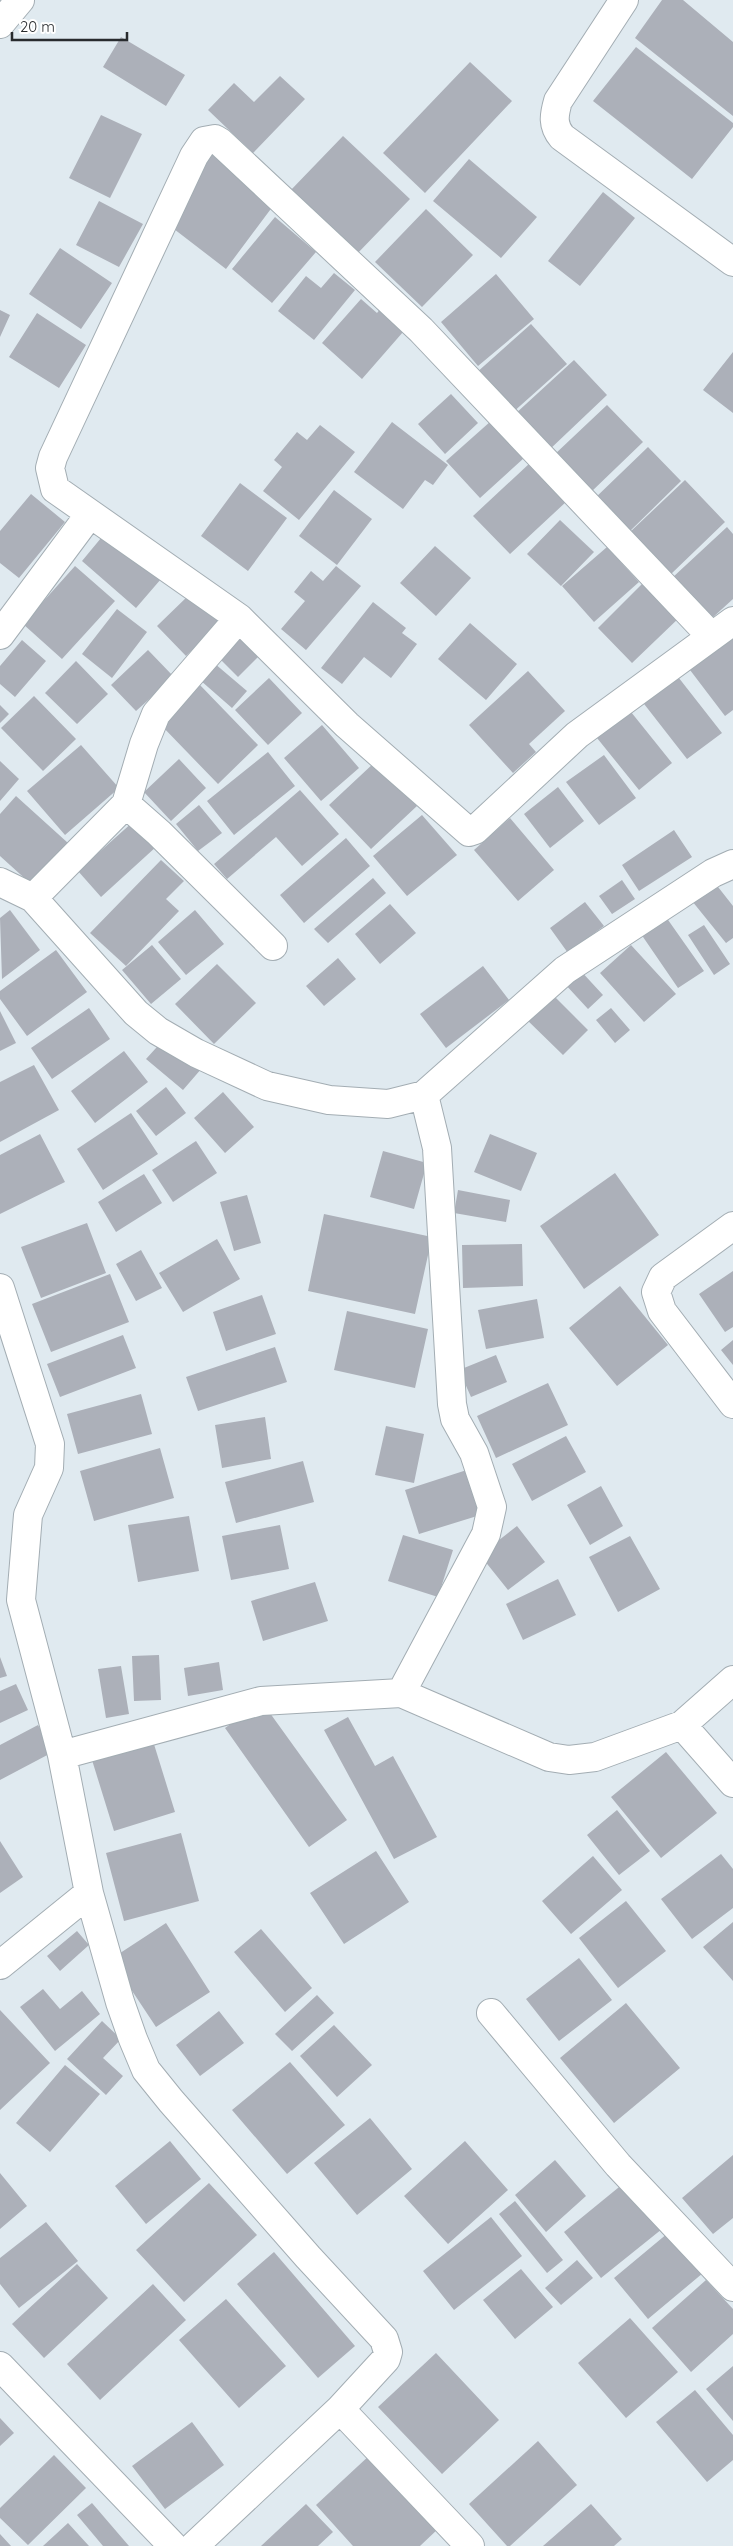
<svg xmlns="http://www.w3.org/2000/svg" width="733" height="2546" font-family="Quicksand,sans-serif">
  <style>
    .building { fill: #acb0b9 }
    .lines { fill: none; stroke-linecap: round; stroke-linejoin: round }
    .minor-casing { stroke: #a3adb3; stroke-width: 30 }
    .minor { stroke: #fff; stroke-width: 28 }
  </style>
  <rect width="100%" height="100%" fill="#e0eaf0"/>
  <path class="building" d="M662,0H683L733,42V116L635,38Z
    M121,37L185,75L166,106L103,67Z
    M636,47L733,123V127L692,179L593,101Z
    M470,62L512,101L425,193L383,153Z
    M280,76L305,99L253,153L208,110L234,83L254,102Z
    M101,115L142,134L110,198L69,178Z
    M343,136L410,199L355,256L289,192Z
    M211,153L276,202L226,269L174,229Z
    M469,159L537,217L501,258L433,201Z
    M603,192L635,218L580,286L548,261Z
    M99,201L143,224L119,267L76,245Z
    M426,209L473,255L422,307L375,262Z
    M275,217L316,252L272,303L232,269Z
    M60,248L112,283L81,329L29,294Z
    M334,273L355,290L314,340L278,311L306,276L321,288Z
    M496,274L534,319L478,366L441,322Z
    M361,299L377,313L386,302L410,324L362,379L322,343Z
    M0,310L10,315L0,337Z
    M37,313L86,345L59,388L9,357Z
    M531,324L567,364L511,414L475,374Z
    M733,352V413L703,390Z
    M574,360L607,395L548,451L514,415Z
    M451,394L478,423L445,454L418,424Z
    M607,405L643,442L590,493L554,455Z
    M491,421L524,458L480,498L446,461Z
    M392,422L448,465L433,485L425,480L403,509L354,472Z
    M320,425L355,452L299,520L263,491L282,467L274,460L297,432L307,440Z
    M648,447L681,481L627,534L593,500Z
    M530,463L567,501L510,554L473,516Z
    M685,480L725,522L670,575L629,533Z
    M240,483L287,518L248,571L201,536Z
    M334,490L372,519L337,565L299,536Z
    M31,494L65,522L19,578L0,563V531Z
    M560,520L594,552L561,586L527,554Z
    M727,527L733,534V599L711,619L672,578Z
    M106,532L161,579L136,608L82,561Z
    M435,546L471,578L436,616L400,583Z
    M607,547L639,582L594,622L562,586Z
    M75,566L115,601L62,659L23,624Z
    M336,566L361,586L306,650L281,629L305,601L294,592L311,571L323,581Z
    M646,580L681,616L632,663L598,628Z
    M191,593L220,623L186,656L157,626Z
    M373,602L406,628L402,633L417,644L391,678L364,657L342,684L321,668Z
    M117,609L147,632L112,678L82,654Z
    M470,623L517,664L486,700L438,659Z
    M240,632L262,653L238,677L217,656Z
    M733,638V710L725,716L690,670Z
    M22,640L46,661L15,697L0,684V666Z
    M148,650L174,677L136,711L111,685Z
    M76,661L108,694L77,724L45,693Z
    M214,663L247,691L232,708L200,680Z
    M528,671L565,711L529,744L536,752L513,773L469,725Z
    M675,673L722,733L687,759L641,700Z
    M269,678L302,713L268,745L235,710Z
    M199,684L258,745L218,784L159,723Z
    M34,696L76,739L43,771L1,728Z
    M0,705L9,714L0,723Z
    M627,707L672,763L639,790L593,733Z
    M322,725L359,768L321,801L284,758Z
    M81,745L119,788L65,835L27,791Z
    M268,752L295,786L234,835L207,801Z
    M604,755L636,798L599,825L566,782Z
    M179,759L206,788L171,821L144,792Z
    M0,761L19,779L0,801Z
    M375,762L417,806L371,849L329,805Z
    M558,787L584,821L550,848L524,814Z
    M300,790L339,834L302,866L276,837L227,879L214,864Z
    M16,796L68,843L31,884L0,856V814Z
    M199,805L222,833L198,851L176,824Z
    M422,815L457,855L407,896L373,856Z
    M510,818L554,870L518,901L474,850Z
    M134,821L157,846L101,897L78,871Z
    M674,830L692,857L639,891L622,865Z
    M346,838L370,866L304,923L280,895Z
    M161,860L184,881L166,899L179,911L126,966L90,933Z
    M373,878L386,893L328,943L314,929Z
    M711,878L733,906V938L726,943L688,896Z
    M622,880L635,899L612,914L599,896Z
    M585,902L604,926L568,953L550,928Z
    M390,904L416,933L380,964L355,934Z
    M10,910L40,950L2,979L0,918Z
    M195,910L224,944L186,975L158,942Z
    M666,917L704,971L678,988L641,934Z
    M704,925L730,964L714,975L688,935Z
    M152,945L181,979L151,1004L122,970Z
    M631,945L676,994L644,1022L600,973Z
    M56,950L87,992L27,1036L0,999V991Z
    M338,958L356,979L324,1006L306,986Z
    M217,964L256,1003L214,1044L175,1004Z
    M483,966L509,1000L446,1048L420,1014Z
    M579,969L603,995L588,1009L564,983Z
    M549,991L588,1030L563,1055L523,1016Z
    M89,1008L110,1039L52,1079L31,1048Z
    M611,1008L630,1030L615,1043L596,1020Z
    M0,1011L16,1043L0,1051Z
    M166,1037L202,1068L183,1090L146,1059Z
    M124,1051L148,1082L95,1123L71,1091Z
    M34,1065L59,1110L0,1142V1082Z
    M166,1087L186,1113L156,1136L136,1111Z
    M223,1092L254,1127L225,1153L194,1118Z
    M131,1113L158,1154L103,1190L77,1149Z
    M40,1134L65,1182L0,1214V1155Z
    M490,1134L537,1153L521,1191L474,1172Z
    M196,1141L217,1173L173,1202L152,1170Z
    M383,1151L427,1163L414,1209L370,1197Z
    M615,1173L659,1235L584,1289L540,1226Z
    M144,1174L162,1203L116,1232L98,1202Z
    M458,1190L510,1200L506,1222L454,1213Z
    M247,1195L261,1243L234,1251L220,1202Z
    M324,1214L432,1237L415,1314L308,1291Z
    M87,1223L106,1273L41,1298L21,1247Z
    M217,1239L240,1279L183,1312L159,1273Z
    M522,1244L523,1286L463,1288L462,1245Z
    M141,1250L162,1288L136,1301L116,1264Z
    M733,1271V1327L725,1332L699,1294Z
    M110,1274L129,1322L51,1352L32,1304Z
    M620,1286L668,1345L617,1386L569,1328Z
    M262,1295L276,1334L226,1351L213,1312Z
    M537,1299L544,1338L486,1349L478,1310Z
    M347,1311L428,1329L415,1388L334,1370Z
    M123,1335L136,1368L60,1397L47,1364Z
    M733,1340V1365L721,1350Z
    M275,1347L287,1382L198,1411L186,1377Z
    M496,1355L507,1382L471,1397L459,1370Z
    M548,1383L568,1425L496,1458L477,1416Z
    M141,1394L152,1434L78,1454L67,1414Z
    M265,1417L271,1459L222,1468L215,1425Z
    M386,1426L424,1434L414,1483L375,1475Z
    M566,1436L586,1472L532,1501L512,1464Z
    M160,1448L174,1498L94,1521L80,1471Z
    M303,1461L314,1502L236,1523L225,1482Z
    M476,1467L490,1512L419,1534L405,1490Z
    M601,1486L623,1526L590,1545L567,1505Z
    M189,1516L199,1571L138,1582L128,1525Z
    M280,1525L289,1569L231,1580L222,1536Z
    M517,1526L545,1562L508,1590L480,1555Z
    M403,1535L453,1550L438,1597L388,1581Z
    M630,1536L660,1589L618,1612L589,1557Z
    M558,1579L576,1615L523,1640L506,1604Z
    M315,1582L328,1621L263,1641L251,1601Z
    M159,1655L161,1700L134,1701L132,1656Z
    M0,1657L7,1676L0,1678Z
    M219,1662L223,1690L188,1696L184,1668Z
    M121,1666L129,1714L106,1718L98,1669Z
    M16,1684L28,1710L0,1723V1691Z
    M262,1702L347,1820L309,1847L225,1728Z
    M348,1717L375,1766L393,1756L437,1837L394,1859L324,1730Z
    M38,1725L53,1752L0,1780V1745Z
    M153,1741L175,1812L114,1831L92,1760Z
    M666,1752L717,1813L661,1858L611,1797Z
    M617,1810L650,1851L619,1875L587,1835Z
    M181,1833L199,1901L124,1921L106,1853Z
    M0,1841L23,1877L0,1893Z
    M376,1851L409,1902L344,1944L310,1893Z
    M721,1854L733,1869V1908L692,1939L661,1899Z
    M593,1856L622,1890L571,1934L542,1901Z
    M626,1901L666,1951L618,1988L579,1938Z
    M733,1922V1981L703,1947Z
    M166,1923L210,1992L156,2027L111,1959Z
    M261,1929L312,1988L285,2012L234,1952Z
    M77,1931L89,1945L60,1971L47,1956Z
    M579,1958L612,2000L559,2041L526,1999Z
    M43,1989L60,2009L82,1991L100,2014L55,2051L20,2007Z
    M317,1995L334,2013L292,2051L275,2034Z
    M626,2003L680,2068L614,2123L560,2058Z
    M0,2010L50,2063L0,2110Z
    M219,2011L244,2043L200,2076L176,2045Z
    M102,2021L121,2039L103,2058L123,2076L106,2095L67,2059Z
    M334,2025L372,2065L337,2097L300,2056Z
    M290,2062L345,2125L287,2174L232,2110Z
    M65,2065L100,2094L50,2152L16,2123Z
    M370,2118L412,2169L357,2215L314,2163Z
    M170,2141L201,2179L146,2224L115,2186Z
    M465,2141L508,2190L448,2244L404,2196Z
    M733,2155V2218L713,2234L682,2198Z
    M555,2160L586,2196L546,2232L515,2195Z
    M0,2173L27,2206L0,2229Z
    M209,2183L257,2235L184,2302L136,2250Z
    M624,2183L662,2229L601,2278L564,2232Z
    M515,2201L563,2260L547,2273L499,2214Z
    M491,2217L522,2256L454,2310L423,2271Z
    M46,2222L78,2261L19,2308L0,2284V2258Z
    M668,2233L703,2273L648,2319L614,2278Z
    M274,2252L355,2346L318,2378L237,2284Z
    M577,2260L593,2278L561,2305L545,2288Z
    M77,2264L108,2298L44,2358L12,2324Z
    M521,2269L553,2307L515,2339L483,2300Z
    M706,2280L733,2309V2334L691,2372L652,2328Z
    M153,2284L186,2320L100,2400L67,2364Z
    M226,2299L286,2366L239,2408L179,2340Z
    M630,2318L678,2372L626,2418L578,2363Z
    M436,2353L499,2420L442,2474L378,2407Z
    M733,2366V2421L706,2389Z
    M695,2390L733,2435V2460L707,2482L656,2422Z
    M0,2418L14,2433L0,2446Z
    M192,2422L224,2465L165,2509L132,2466Z
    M538,2441L577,2485L510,2546H507L469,2504Z
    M371,2454L439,2528L420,2546H353L316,2505Z
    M54,2455L86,2488L28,2545L0,2518V2508Z
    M92,2503L129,2546H103L77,2515Z
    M306,2504L333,2532L318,2546H261Z
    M591,2504L622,2539L614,2546H543Z
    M68,2523L89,2546H43Z
    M0,2534L11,2546H0Z"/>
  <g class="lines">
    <defs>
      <path id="minor" d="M624,0L558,101C554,115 552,125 562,137L733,262
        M0,24L20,0
        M0,635L90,514
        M711,636L421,330L220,142L215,139L204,141L194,156L53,457L50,468L55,489L239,618L347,725L469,832L475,830L577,735L733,621
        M126,804L159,833L273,946
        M0,882L33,898L136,1013L158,1031L196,1053L267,1086L329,1100L388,1104L424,1095
        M33,898L126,804L144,744L156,714L239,618
        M733,1226L663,1277L656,1292L662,1311L733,1404
        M0,1288L50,1444L49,1468L28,1515L21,1600L62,1755L89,1893L120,2002L133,2039L146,2070L171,2101L308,2257L384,2339L388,2352L386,2359L340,2409L194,2546
        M733,1680L682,1725L733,1783
        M401,1693L486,1534L492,1507L474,1453L455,1419L452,1404L437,1148L424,1095L565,970L713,873L733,864
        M62,1755L261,1701L401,1693L549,1757L569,1760L595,1757L682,1725
        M0,1965L89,1893
        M491,2013L618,2165L733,2287
        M0,2366L173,2546
        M340,2409L470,2546"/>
    </defs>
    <use href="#minor" class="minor-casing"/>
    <use href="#minor" class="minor"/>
  </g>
  <path d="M12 32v8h115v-8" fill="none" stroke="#282b2e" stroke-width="2.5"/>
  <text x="20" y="32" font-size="15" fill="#282b2e" stroke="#ffffff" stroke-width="4" paint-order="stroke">20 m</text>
</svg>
